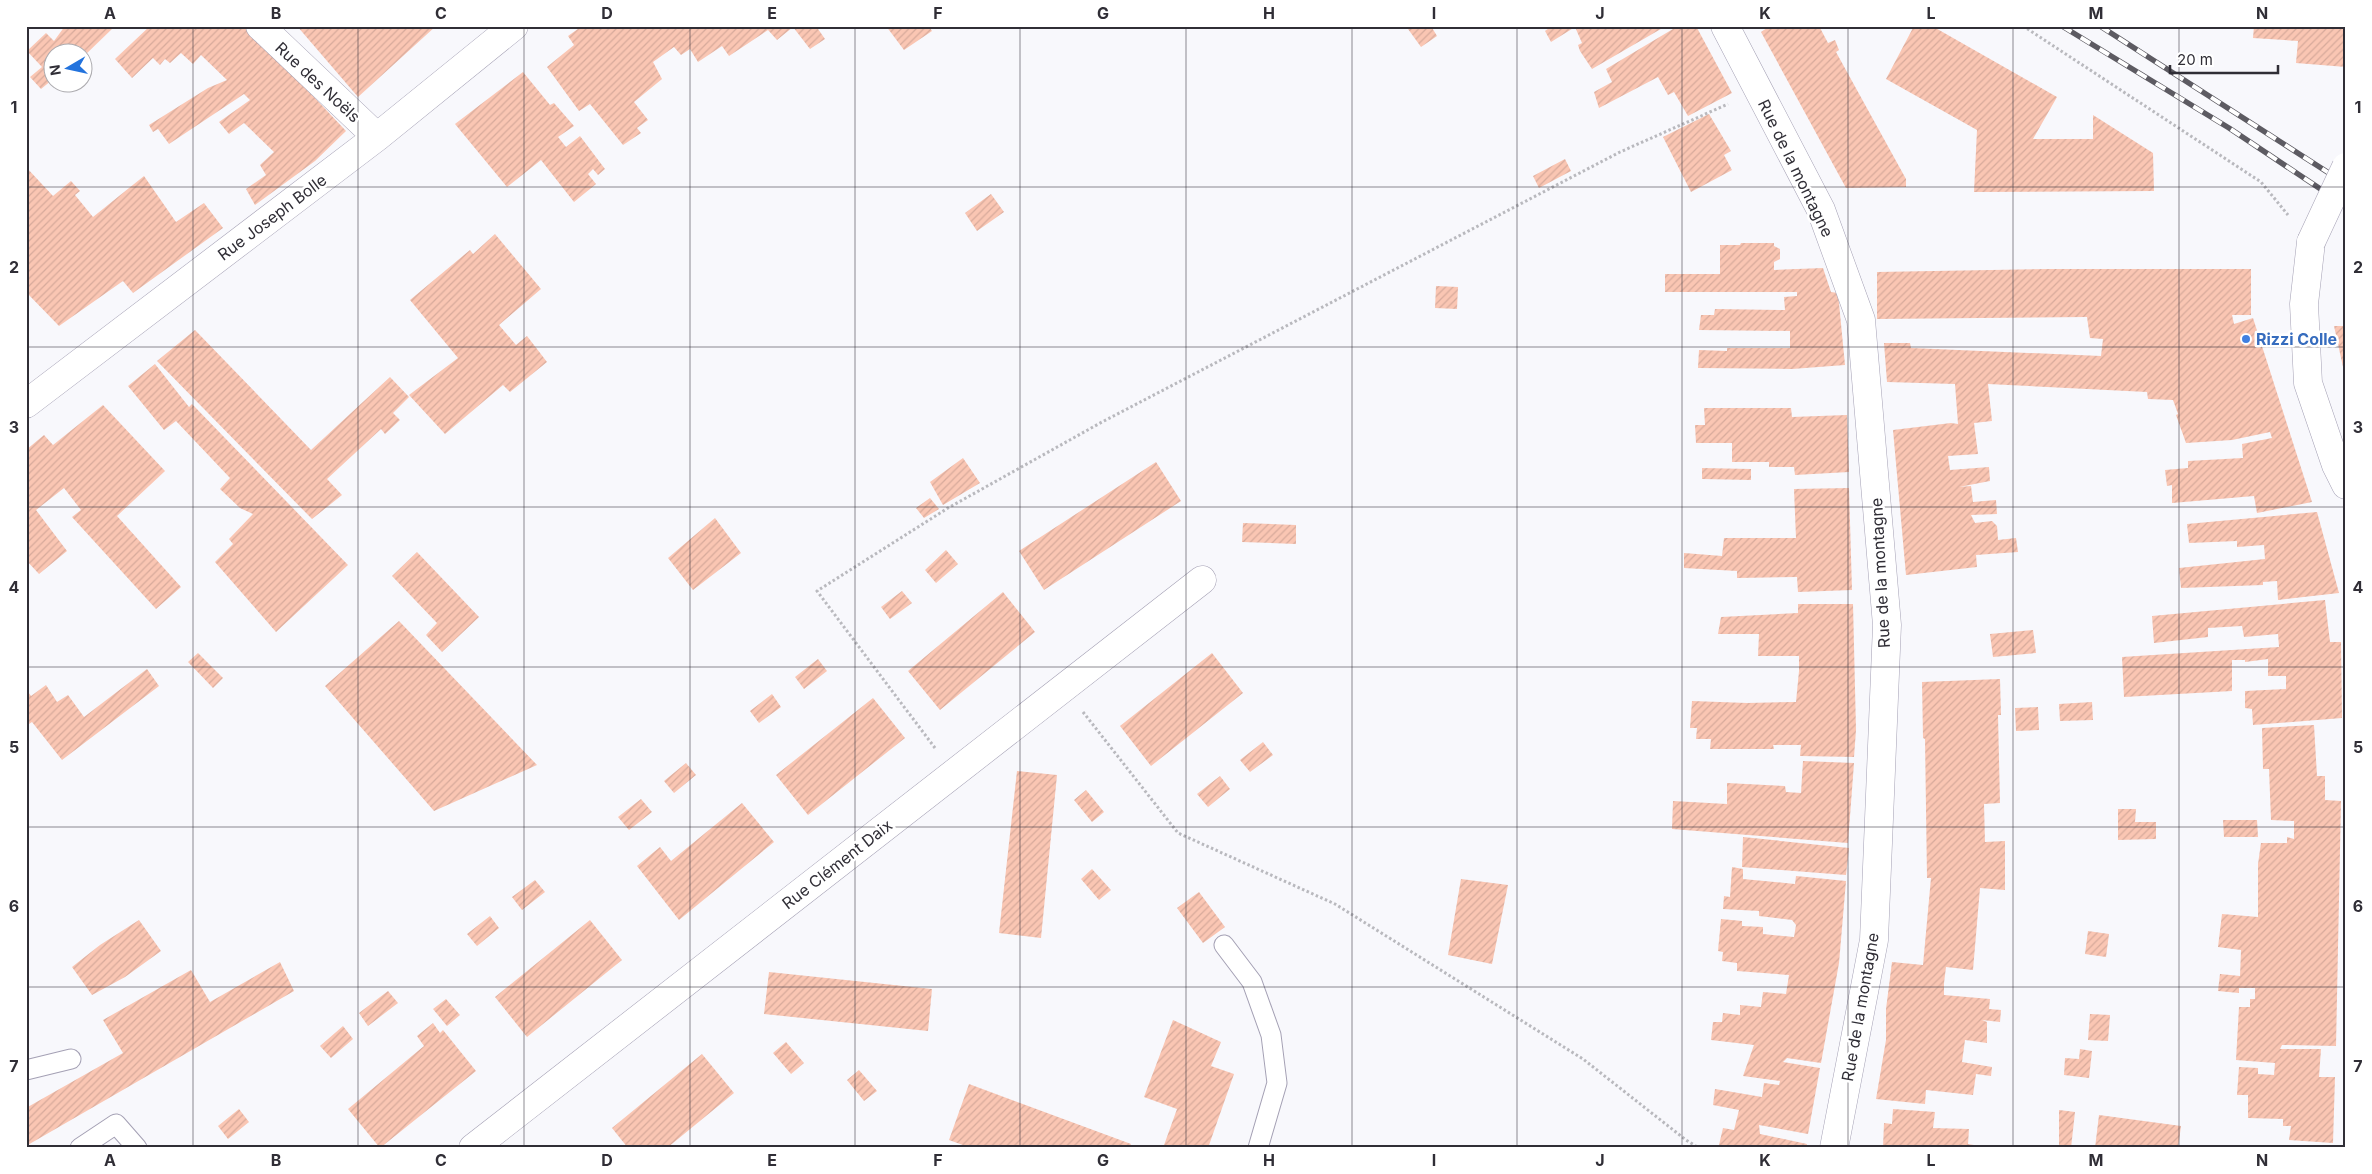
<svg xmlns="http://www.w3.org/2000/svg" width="2372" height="1174" font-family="Inter,sans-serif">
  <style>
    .building { fill: url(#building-hatch) }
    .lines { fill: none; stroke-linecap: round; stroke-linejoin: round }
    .service-casing { stroke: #a4a0b4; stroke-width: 21 }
    .minor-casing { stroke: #a4a0b4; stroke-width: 29 }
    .path { stroke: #b9b9be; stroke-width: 3; stroke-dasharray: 2.5 2.5; stroke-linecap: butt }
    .service { stroke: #fff; stroke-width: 19 }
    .minor { stroke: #fff; stroke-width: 28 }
    .rail-casing { stroke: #5d5b62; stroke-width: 5.5 }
    .rail { stroke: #fff; stroke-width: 4; stroke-dasharray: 11; stroke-linecap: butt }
    .minor-bridge-casing { stroke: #a4a0b4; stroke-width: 29; stroke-linecap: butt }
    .minor-bridge { stroke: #fff; stroke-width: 28 }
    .grid { fill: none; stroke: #302e36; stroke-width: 1; stroke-opacity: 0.55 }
    .shop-dot { fill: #3f7fe0; stroke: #fff; stroke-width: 2 }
    .labels { text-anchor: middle; stroke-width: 5; stroke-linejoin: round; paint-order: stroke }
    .street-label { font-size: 16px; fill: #302e36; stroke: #fff }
    .shop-label { font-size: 16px; font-weight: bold; fill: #366cbe; stroke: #fff; text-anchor: start }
    .neatline { fill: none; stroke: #302e36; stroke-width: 2 }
    .grid-label { font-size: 16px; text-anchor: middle; font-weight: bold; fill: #302e36 }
  </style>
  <defs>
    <pattern id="building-hatch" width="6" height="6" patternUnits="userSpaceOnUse" patternTransform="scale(1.25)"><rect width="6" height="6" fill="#fac6b3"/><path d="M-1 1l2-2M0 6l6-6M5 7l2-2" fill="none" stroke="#d7aa9b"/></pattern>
  </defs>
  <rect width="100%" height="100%" fill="#f8f8fc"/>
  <path class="building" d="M65,26H115L82,58V52H52V80L41,89L30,77L42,67L27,51L46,33L54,41Z
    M150,26H247L346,131L315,161L255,205L246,189L266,175L260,165L274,152L244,123L229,134L219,122L250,100L244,94L169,144L158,129L153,132L149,125L208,88L227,80L201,55L193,64L181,53L170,63L165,59L160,65L153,58L132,78L115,59Z
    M297,26H436L358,97Z
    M582,26H816L825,39L810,49L793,27L777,40L768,30L729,56L722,46L698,62L690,49L681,55L674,47L653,62L662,79L634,102L648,120L637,128L641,133L623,145L590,104L579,111L547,67L574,45L568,36Z
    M886,26H929L932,31L904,50Z
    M1413,26H1431L1437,36L1421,47L1408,29Z
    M1552,26H1666L1592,69L1580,51L1578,45L1582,43L1575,27L1551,42L1545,31Z
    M1678,26H1696L1732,93L1688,116L1674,92L1668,95L1658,77L1599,108L1594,92L1612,82L1606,69Z
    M1770,26H1819L1828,43L1835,40L1839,50L1836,52L1906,179V187L1846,188L1761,32Z
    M1914,26H1932L2057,97L2033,139H2093V115L2153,153L2154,191L1974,192L1977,130L1886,79Z
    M2254,26H2346V67L2296,63L2298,41L2253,38Z
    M523,72L550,105L554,103L574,126L558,137L566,147L580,136L605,169L598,175L593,169L588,174L596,184L574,202L541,160L507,187L455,124Z
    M1709,114L1731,151L1724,155L1732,170L1691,192L1663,137Z
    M1565,159L1571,171L1539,188L1533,176Z
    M26,167L53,196L71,181L80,191L75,195L93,217L144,176L176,222L204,203L223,228L133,293L123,281L59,326L26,292Z
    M991,194L1004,212L977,231L965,213Z
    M495,234L541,289L499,325L516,345L527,336L547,362L510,392L503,385L445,434L409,395L458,358L410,300L470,250L473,254Z
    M1741,243H1774V246L1780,249V259L1774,262V270L1823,268L1831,292L1838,293L1845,365L1792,369L1698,368L1699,350L1727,351V348H1790V331L1699,330L1701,315H1714L1715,309L1785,310L1784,297L1797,296V292H1665V274H1720V245H1740Z
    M2048,269H2251V315H2232L2234,324L2253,318L2312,502L2257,513L2254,496L2172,503V485L2167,486L2165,470L2188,468V461L2243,458L2242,444L2272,438L2270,432L2232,440L2186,443L2176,415L2178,414L2173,400L2148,399L2147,392L1988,384L1992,421L1974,423L1978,454L1948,456L1950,470L1989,467L1990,481L1959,487L1971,486L1973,502L1996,500L1997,514L1971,515L1975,523L1992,521L1997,526L1998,540L2016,538L2018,552L1976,555L1977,567L1906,575L1893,430L1951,423L1958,424L1955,384L1887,382L1884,343H1910L1911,348L2101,356L2103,339L2090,338L2087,317L1877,319V272Z
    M1436,286L1458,287L1457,309L1435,308Z
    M2334,326H2346V376H2345Z
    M195,330L311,450L390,377L409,397L393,413L400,420L385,434L381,429L327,479L342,495L312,519L157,361Z
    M155,364L189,407L192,404L348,565L276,632L215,562L233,544L229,539L253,514L240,508L220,489L230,478L176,421L164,430L128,386Z
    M103,405L165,471L117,516L181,587L156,609L72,517L81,510L64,488L36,510L67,551L39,574L26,560V450L44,435L53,445Z
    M1704,408H1791L1792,417L1847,415L1849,472L1795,475L1794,467H1769V462H1732V443H1696L1695,425H1705Z
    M963,458L980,483L943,505L930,482Z
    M1156,462L1181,501L1044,590L1019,551Z
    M1702,468L1751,469V480L1702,479Z
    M1849,488L1852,590L1798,592L1797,577L1737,578V571L1684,568V553L1722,556L1724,538H1796L1794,489Z
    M930,498L939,509L924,518L916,508Z
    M2317,512L2339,593L2278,600L2277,581L2263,582V585L2181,588L2179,568L2265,559L2264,545L2237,547V541L2189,543L2187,524Z
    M715,518L741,553L693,590L668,558Z
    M1243,523L1296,525V544L1242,542Z
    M946,550L958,564L936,583L925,570Z
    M417,552L479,617L442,652L426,635L437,623L392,576Z
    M902,591L912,603L890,619L881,607Z
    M1003,592L1035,632L940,710L908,671Z
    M2325,600L2330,642H2341L2342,718L2253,725L2252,709L2245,708V691L2286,689V676H2268V659L2245,662V660H2232V691L2124,697L2122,657L2279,647L2278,634L2244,637L2242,626L2208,628V637L2154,643L2152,616Z
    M1798,604H1853L1856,730L1854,757L1800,756L1801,745H1773L1774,749H1710L1711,739H1696L1697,728H1690L1692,701L1747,703L1796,702L1799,671V656H1758L1759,634H1718L1721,617L1798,613Z
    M399,621L537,765L434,811L325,686Z
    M2033,630L2036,653L1993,657L1990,634Z
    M198,653L223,678L213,688L188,662Z
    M1212,653L1243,693L1151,766L1120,726Z
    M818,659L827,671L804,689L795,677Z
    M147,669L159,686L62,760L32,722L26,726V689L31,696L46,685L57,702L68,695L84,717Z
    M2000,679L2001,715H1998L2000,803L1984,804L1985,842L2005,841V890L1980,888L1973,970L1946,967L1944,983V995L1990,999L1989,1009L2001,1010L2000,1022L1982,1020L1987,1022V1043L1965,1040L1962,1062L1992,1067L1991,1076L1976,1074L1973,1095L1926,1090L1925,1104L1876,1099L1886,1040V1009L1892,962L1923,965L1931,878H1927L1925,739L1923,738L1922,682Z
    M772,694L781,707L759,723L750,711Z
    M873,698L905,738L808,815L776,775Z
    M2092,702L2093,720L2060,721L2059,704Z
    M2038,707L2039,730L2016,731L2015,708Z
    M2314,725L2317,776H2325V800L2341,801L2336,1046L2282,1045L2280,1049H2321L2319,1077H2335L2333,1143L2289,1140L2291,1126H2283V1119L2248,1118V1095H2237L2239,1067L2258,1068V1074L2274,1075L2275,1063L2236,1060L2239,1007H2250V999H2255V988H2239V993L2218,991L2220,974L2240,976L2241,950L2218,947L2222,914L2258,917V864L2261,843H2287V837L2294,839V821L2271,820L2269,769H2263L2262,728Z
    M1263,742L1273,755L1250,772L1240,760Z
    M1803,761L1854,763L1848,843L1672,829L1673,801L1727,804V783L1785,786L1786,792L1801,793Z
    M686,763L696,775L674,793L664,781Z
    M1017,771L1057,775L1041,938L999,933Z
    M1220,776L1230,789L1208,807L1197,794Z
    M1086,790L1104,812L1092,822L1074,800Z
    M641,799L652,812L629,830L618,817Z
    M742,803L774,842L679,920L637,866L660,847L671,861Z
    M2118,809H2136L2135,822H2156V839L2118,840Z
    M2223,820H2257L2258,837H2224Z
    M1743,837L1849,848L1846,875L1742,867Z
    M1732,867L1743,869V879L1795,884L1796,876L1846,881L1839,963L1821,1063L1787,1058L1783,1062L1820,1068L1808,1134L1759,1125L1760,1134L1807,1144L1806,1148H1739L1719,1145L1723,1128L1734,1130L1739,1110L1713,1105L1715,1089L1762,1097L1764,1083L1779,1085L1780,1081L1743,1076L1754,1045L1711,1040L1713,1022H1722L1723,1013L1740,1015V1005L1761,1007L1763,992L1786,994L1789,975L1737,971V963L1722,961L1723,952L1718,951L1721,919L1742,921V926L1763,927V934L1794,937L1796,925L1792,920L1759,916V911L1723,909L1724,896L1730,897Z
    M1092,869L1111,890L1099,900L1081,879Z
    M1461,879L1508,885L1492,964L1448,955Z
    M535,880L545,892L522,910L512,897Z
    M1199,892L1225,927L1203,943L1177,908Z
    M490,916L499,928L477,946L467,934Z
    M139,920L161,951L125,977L92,995L72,967L100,945Z
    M590,920L622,960L527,1037L495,997Z
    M2088,931L2109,934L2106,957L2085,954Z
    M280,962L294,991L26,1146V1108L123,1053L103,1020L191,970L210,1002Z
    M769,972L932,989L928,1031L764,1014Z
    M388,991L398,1003L368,1026L359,1013Z
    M446,999L460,1015L447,1026L433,1009Z
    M2090,1014L2110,1015L2108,1041L2088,1040Z
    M1173,1020L1221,1042L1211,1066L1234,1074L1208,1148H1163L1177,1109L1144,1097Z
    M433,1023L440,1033L443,1030L476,1071L380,1148L348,1109L424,1046L417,1036Z
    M343,1026L353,1039L331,1058L320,1046Z
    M786,1042L804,1063L791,1074L773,1053Z
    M2080,1049L2092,1051L2089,1078L2064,1075L2065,1058L2079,1059Z
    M702,1054L734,1093L667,1148H628L612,1128Z
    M859,1070L877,1091L864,1101L847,1080Z
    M969,1084L1131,1144L1130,1146L1133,1148H971L949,1140Z
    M239,1109L249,1122L228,1139L218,1126Z
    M1893,1109L1935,1112L1933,1128L1969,1129L1968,1144L1980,1146V1148L1883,1147L1884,1123L1892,1124Z
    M2059,1110L2075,1112L2071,1148H2059Z
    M2099,1115L2181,1126L2178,1148H2095Z"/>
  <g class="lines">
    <defs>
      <path id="service" d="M1224,945L1252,982L1271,1035L1277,1083L1258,1148
        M26,1070L71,1059
        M80,1148L116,1124L137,1148"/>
      <path id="minor" d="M260,26L377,137
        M1725,26L1821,210L1861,320L1887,625L1874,940L1834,1148
        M2311,242L2304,304L2308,383L2336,465L2346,485
        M26,404L377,137L514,26
        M473,1148L1202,580"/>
    </defs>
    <use href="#service" class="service-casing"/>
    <use href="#minor" class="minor-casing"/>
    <path class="path" d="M2023,26L2261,182L2288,215
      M1083,712L1178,833L1335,904L1583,1059L1686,1140L1699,1148
      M935,748L817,591L948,508L1102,422L1620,152L1728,104"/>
    <use href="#service" class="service"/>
    <use href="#minor" class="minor"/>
    <defs>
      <path id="rail" d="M2062,26L2229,128L2346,206
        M2100,26L2346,184"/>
    </defs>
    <use href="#rail" class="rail-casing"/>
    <use href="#rail" class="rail"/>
    <defs>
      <path id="minor-bridge" d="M2311,242L2346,167"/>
    </defs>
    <use href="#minor-bridge" class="minor-bridge-casing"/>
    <use href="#minor-bridge" class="minor-bridge"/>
  </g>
  <path class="grid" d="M193,26V1148M358,26V1148M524,26V1148M690,26V1148M855,26V1148M1020,26V1148M1186,26V1148M1352,26V1148M1517,26V1148M1682,26V1148M1848,26V1148M2013,26V1148M2179,26V1148M26,187H2346M26,347H2346M26,507H2346M26,667H2346M26,827H2346M26,987H2346"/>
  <circle class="shop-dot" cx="2246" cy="339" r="5"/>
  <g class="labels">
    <g class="street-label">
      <text transform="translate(318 82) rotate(43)" y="6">Rue des Noëls</text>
      <text transform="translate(1796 168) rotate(64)" y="6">Rue de la montagne</text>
      <text transform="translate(272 217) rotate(-37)" y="6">Rue Joseph Bolle</text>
      <text transform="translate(1880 573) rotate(-93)" y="6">Rue de la montagne</text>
      <text transform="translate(837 864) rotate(-38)" y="6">Rue Clément Daix</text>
      <text transform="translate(1860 1007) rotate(-80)" y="6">Rue de la montagne</text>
    </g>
    <g class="shop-label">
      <text x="2256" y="345">Rizzi Colle</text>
    </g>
  </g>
  <rect width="2372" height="1174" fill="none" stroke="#ffffff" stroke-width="55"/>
  <g transform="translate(68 68) rotate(261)"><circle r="24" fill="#ffffff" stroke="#acabaf"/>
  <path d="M0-4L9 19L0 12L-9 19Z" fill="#2373dd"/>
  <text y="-8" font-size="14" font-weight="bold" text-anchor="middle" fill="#302e36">N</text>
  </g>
  <path d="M2170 65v8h108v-8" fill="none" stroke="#302e36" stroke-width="2.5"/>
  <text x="2177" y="65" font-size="15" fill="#302e36" stroke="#ffffff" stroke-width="4" paint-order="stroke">20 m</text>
  <rect x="28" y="28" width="2316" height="1118" class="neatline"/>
  <g class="grid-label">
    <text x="110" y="19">A</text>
    <text x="276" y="19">B</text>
    <text x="441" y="19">C</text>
    <text x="607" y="19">D</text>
    <text x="772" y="19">E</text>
    <text x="938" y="19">F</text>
    <text x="1103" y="19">G</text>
    <text x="1269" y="19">H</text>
    <text x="1434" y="19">I</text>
    <text x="1600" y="19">J</text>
    <text x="1765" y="19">K</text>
    <text x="1931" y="19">L</text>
    <text x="2096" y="19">M</text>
    <text x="2262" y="19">N</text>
    <text x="14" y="113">1</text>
    <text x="2358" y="113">1</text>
    <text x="14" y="273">2</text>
    <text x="2358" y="273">2</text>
    <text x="14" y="433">3</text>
    <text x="2358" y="433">3</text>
    <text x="14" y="593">4</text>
    <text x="2358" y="593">4</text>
    <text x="14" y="753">5</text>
    <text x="2358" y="753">5</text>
    <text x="14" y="912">6</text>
    <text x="2358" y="912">6</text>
    <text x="14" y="1072">7</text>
    <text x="2358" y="1072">7</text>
    <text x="110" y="1166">A</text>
    <text x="276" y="1166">B</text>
    <text x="441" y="1166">C</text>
    <text x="607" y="1166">D</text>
    <text x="772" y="1166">E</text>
    <text x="938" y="1166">F</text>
    <text x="1103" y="1166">G</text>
    <text x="1269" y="1166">H</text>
    <text x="1434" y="1166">I</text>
    <text x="1600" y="1166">J</text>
    <text x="1765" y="1166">K</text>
    <text x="1931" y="1166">L</text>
    <text x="2096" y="1166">M</text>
    <text x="2262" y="1166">N</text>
  </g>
</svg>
